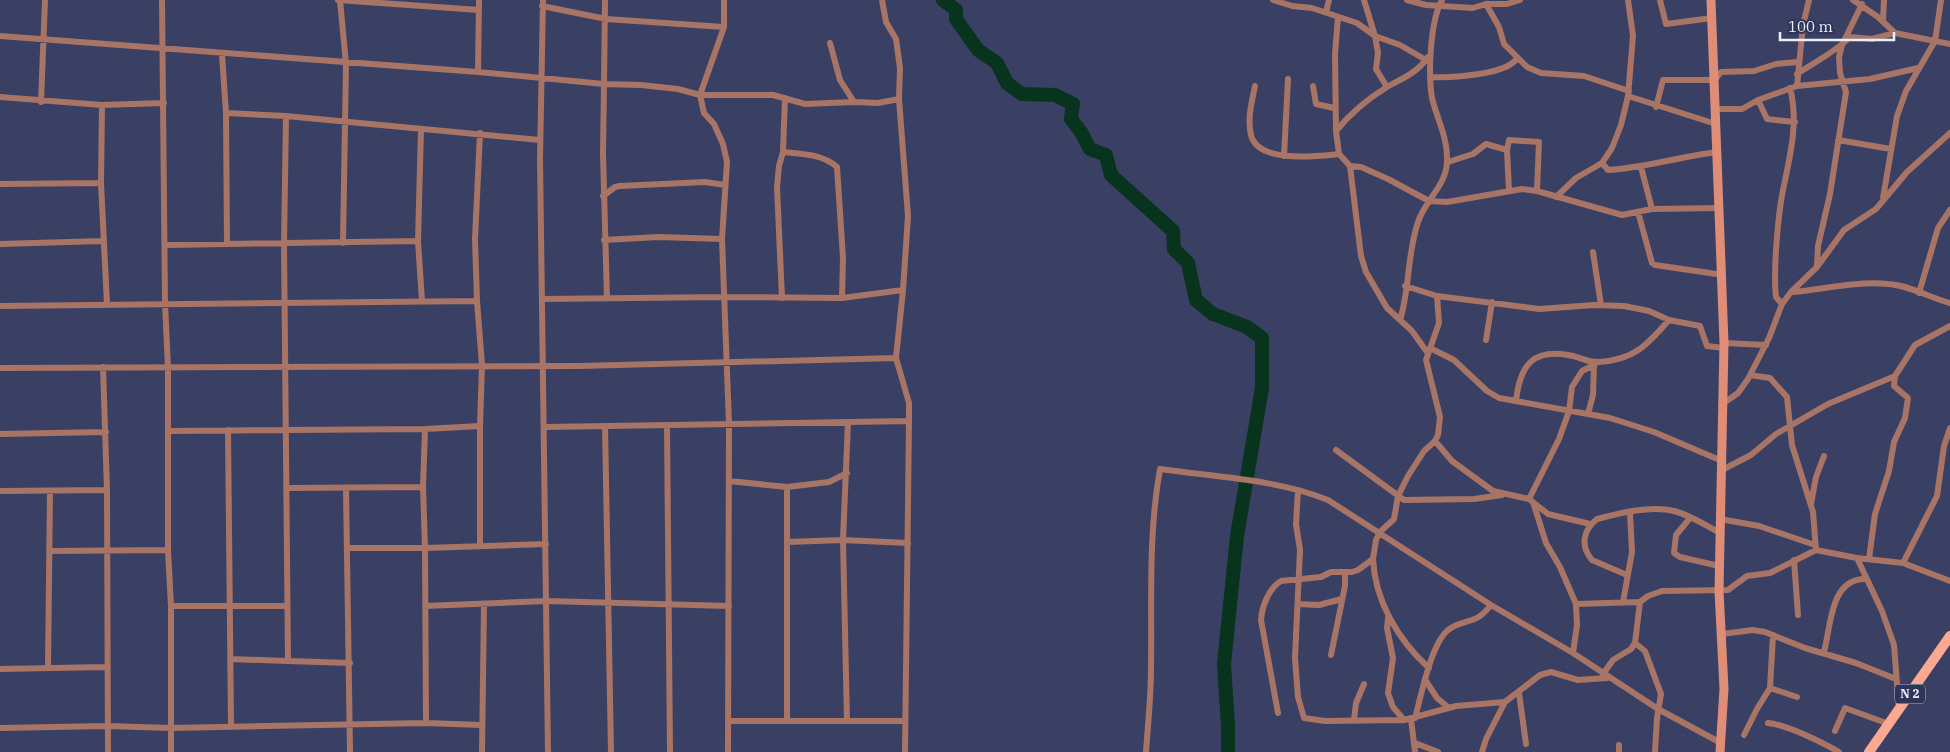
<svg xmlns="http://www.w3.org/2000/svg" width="1950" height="752" font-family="'IBM Plex Serif',serif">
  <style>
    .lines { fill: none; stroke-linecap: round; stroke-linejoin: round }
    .river { stroke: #08331d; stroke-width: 14 }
    .street { stroke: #a87466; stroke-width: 6 }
    .secondary { stroke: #df8d77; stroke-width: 9 }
    .primary { stroke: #fda891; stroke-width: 10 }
    .labels { text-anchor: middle; stroke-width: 4; stroke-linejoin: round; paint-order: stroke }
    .shield { fill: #303558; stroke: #b2b6cd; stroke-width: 1 }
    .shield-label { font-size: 12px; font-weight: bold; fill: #e9edff }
  </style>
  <rect width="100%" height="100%" fill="#3a4063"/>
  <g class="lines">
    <path class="river" d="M943,0L956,10V19L978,50L997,63L1007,83L1022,94L1055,95L1073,104L1071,119L1081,132L1090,149L1106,155L1111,175L1173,231L1174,249L1188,263L1196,300L1213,314L1247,327L1262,338V388L1237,536L1224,664L1228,726V752"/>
    <path class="street" d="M162,0L165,304L168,367V550L171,606V752
      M338,0L479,10
      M340,0L346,64L343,243
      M543,0L540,158L548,752
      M605,0L604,84L641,85L678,89L700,95H773L805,104L854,102L878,103L899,99
      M724,0V27L700,95L704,113L714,124L723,144L727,162L722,239L729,424L728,752
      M882,0L886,22L896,39L900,68L899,99L908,216L903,290L896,358L909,403V421L905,752
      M1273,0L1292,6L1312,8L1357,23L1375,36L1400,45L1426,60
      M1364,0L1375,36L1378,53L1376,69L1387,87
      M1407,0L1426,5L1473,8L1486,4H1507L1520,0
      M1660,0L1666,24L1712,18
      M1853,0L1878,17L1895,33L1950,44
      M1486,4L1499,27L1504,44L1527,67L1541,73L1584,76L1629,91
      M542,6L606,19L724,27
      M1326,12L1329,0
      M1338,17L1335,54L1336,131L1339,154L1350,166L1361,256L1366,272L1387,308L1412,331L1427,352
      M1883,21L1884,0
      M0,36L478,72L604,84L603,154L607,299
      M830,43L840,80L854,102
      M222,54L226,113L227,244
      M478,72L479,0
      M1797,74C1815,62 1835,52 1850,37L1872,39L1895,33
      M1431,77C1449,78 1508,75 1517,58
      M1255,86C1252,101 1247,119 1251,135C1258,164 1318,156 1339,154
      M1313,86L1316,104L1334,108
      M1797,86L1803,25L1809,0
      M1628,96L1716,124
      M0,97L102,105L164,103
      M1758,100L1767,119L1795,122
      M41,102L45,0
      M102,105L101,183L107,304
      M1656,107L1663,80H1715L1721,72L1754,71L1776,64L1798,62
      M1716,109H1742L1758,100L1797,86L1870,79L1918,68
      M226,113L286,116L540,140
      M286,116L284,244L288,661L350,663
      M421,129L418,241L422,301
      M1336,131C1349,115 1369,98 1387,87C1403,78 1417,73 1428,57
      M1838,140L1891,149
      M1507,150L1509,140L1539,142L1537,191
      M783,152C802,154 822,154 837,167L843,258L842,298
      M1284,156L1288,79
      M1448,162L1473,154L1486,144L1507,150L1509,190
      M1602,163L1608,170C1645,168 1681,156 1718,152
      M1350,166L1361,167L1388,179L1429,201L1447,202L1522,189L1537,191L1622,215L1652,209L1720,208
      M1641,167L1652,209
      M0,184L101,183
      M603,196L615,187L620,186L705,182L725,185
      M1556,197L1576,178L1602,163L1612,148L1621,125L1628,96L1633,36L1628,0
      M1883,198L1897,116L1906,91L1935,41L1941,0
      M1638,212L1652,263L1655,265L1723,275
      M604,240L658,237L722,239
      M0,244L103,241
      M166,245L418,241
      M1593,252L1601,305
      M1817,266L1818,246L1830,194L1846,92L1840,73L1839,57L1842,45L1862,4
      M1405,286L1437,296L1539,309L1594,305L1624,306L1649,311L1669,320L1700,326L1707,346L1724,348
      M1793,292C1825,289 1855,281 1888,284C1909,285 1930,298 1950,303
      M1919,293L1938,228L1950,210
      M782,298L777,187L779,166L783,152L785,98
      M543,299L723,297L842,298L903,290
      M1782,304L1776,297C1773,271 1778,215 1783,190C1790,156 1799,122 1790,88
      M0,306L477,301
      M1400,320C1410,288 1407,254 1418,222C1425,200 1447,185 1447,161C1448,138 1437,119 1432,98C1428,74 1430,21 1442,0
      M1486,340L1492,302
      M1724,343L1766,345
      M1430,348L1454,360L1487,391L1499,398L1610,418L1654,432L1722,461
      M103,367L107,490L108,752
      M0,368L579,366L896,358
      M1750,375L1770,378L1787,397L1792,445L1813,512L1816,550
      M1516,401C1520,365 1533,347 1573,356C1581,358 1591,363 1599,362C1634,360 1647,345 1669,320
      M1724,403L1738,393L1748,379L1769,338L1782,304L1791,292L1817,267L1844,230L1876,209L1907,172L1950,133
      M1588,414L1593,395L1594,365L1597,362
      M667,425L670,752
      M605,426L611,752
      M545,427L909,421
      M425,429L423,487L425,548L546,544
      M228,430L231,726
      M169,431L425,429L480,426L482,365L477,301L475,239L480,133
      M0,434L106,432
      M1435,441L1452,461L1493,491L1529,499L1548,514L1590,524
      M1336,450L1404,500L1474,499L1502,495
      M1722,470L1751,455L1776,434L1828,404L1895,376L1915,345L1950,326
      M729,481L787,487V721
      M787,487L829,482L847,473
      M287,488L423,487
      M346,489L350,752
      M1298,490L1296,524L1300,550L1295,658L1298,697L1304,718L1325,721L1404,720L1456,706L1505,702
      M0,491L107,490
      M1529,499L1559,439L1569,411L1572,387L1582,371L1594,365
      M1533,502L1546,543L1560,567L1576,604L1577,625L1573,653
      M1811,504L1816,477L1824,456
      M1690,518L1676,535L1674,553L1680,557L1719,566
      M1720,519L1759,526L1815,545
      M787,542L843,540L908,543
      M480,544V426
      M347,548H425L426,723
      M50,551L168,550
      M1857,558L1882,611L1894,645L1899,709
      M1373,559C1375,601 1398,640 1429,668
      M1869,559L1875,514L1889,471L1894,442L1905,418L1908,398L1894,386L1895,376
      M1794,560L1798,615
      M1903,563L1937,496L1944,446L1950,428
      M1627,575L1592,560C1580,546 1583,530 1597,519C1620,513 1651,505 1674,511C1690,515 1705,525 1720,533
      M1623,602L1632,552L1630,513
      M1298,604L1319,605L1342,599
      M1576,604L1640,602L1648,596L1662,591L1728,590L1747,576L1770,573L1816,550L1857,558L1903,563L1950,581
      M171,606H287
      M425,606L547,601L729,606
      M1388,618L1387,628L1393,658L1388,693L1393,707L1404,720
      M1722,634L1753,630L1765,632L1805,648L1856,663L1896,679
      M1635,643L1645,651L1661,694L1657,718L1655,752
      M1824,652C1831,626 1830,579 1865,579
      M1331,655L1345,586V573
      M230,659L288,661
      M48,667L50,491
      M0,669L107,667
      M1603,674L1613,660L1631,649L1635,643L1640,602
      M1426,681L1437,698L1449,708
      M1770,688L1797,697
      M1519,693L1526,744
      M1278,713L1261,620C1262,606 1269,588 1281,581L1321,577L1331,572H1352L1358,570L1373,559L1376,540L1380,532L1394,519L1398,496L1408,476L1424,451L1435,441L1438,435L1440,417L1426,360L1439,323L1437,296
      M1415,718C1421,696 1431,644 1448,630C1465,617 1474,627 1491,605
      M1411,719L1415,752
      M1354,720L1356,703L1364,684
      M730,721H905
      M847,721L843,540L848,422
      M1768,723C1787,725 1822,742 1839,752
      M0,728L107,726L171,728L426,723L481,725
      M1835,731L1845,708L1889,724
      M1744,735L1757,709L1770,688L1773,635
      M1415,743L1438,752
      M1619,745V752
      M482,752L484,605
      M1146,752C1148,724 1151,696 1151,668C1152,602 1148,535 1160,469C1215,477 1276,479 1328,500L1491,605L1573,653L1658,709L1721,743
      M1482,752L1486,739L1505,702L1540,675L1551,672L1578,680L1607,678"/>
    <path class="secondary" d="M1711,0L1724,343L1719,591L1724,689L1720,752"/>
    <path class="primary" d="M1869,752L1950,636"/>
  </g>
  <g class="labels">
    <rect class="shield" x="1895" y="684.5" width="30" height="19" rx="4"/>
    <g class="shield-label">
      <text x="1910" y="698">N 2</text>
    </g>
  </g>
  <path d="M1780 32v8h114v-8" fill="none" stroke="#e9edff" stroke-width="2.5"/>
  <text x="1788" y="32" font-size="15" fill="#e9edff" stroke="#303558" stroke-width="4" paint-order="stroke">100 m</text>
</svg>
